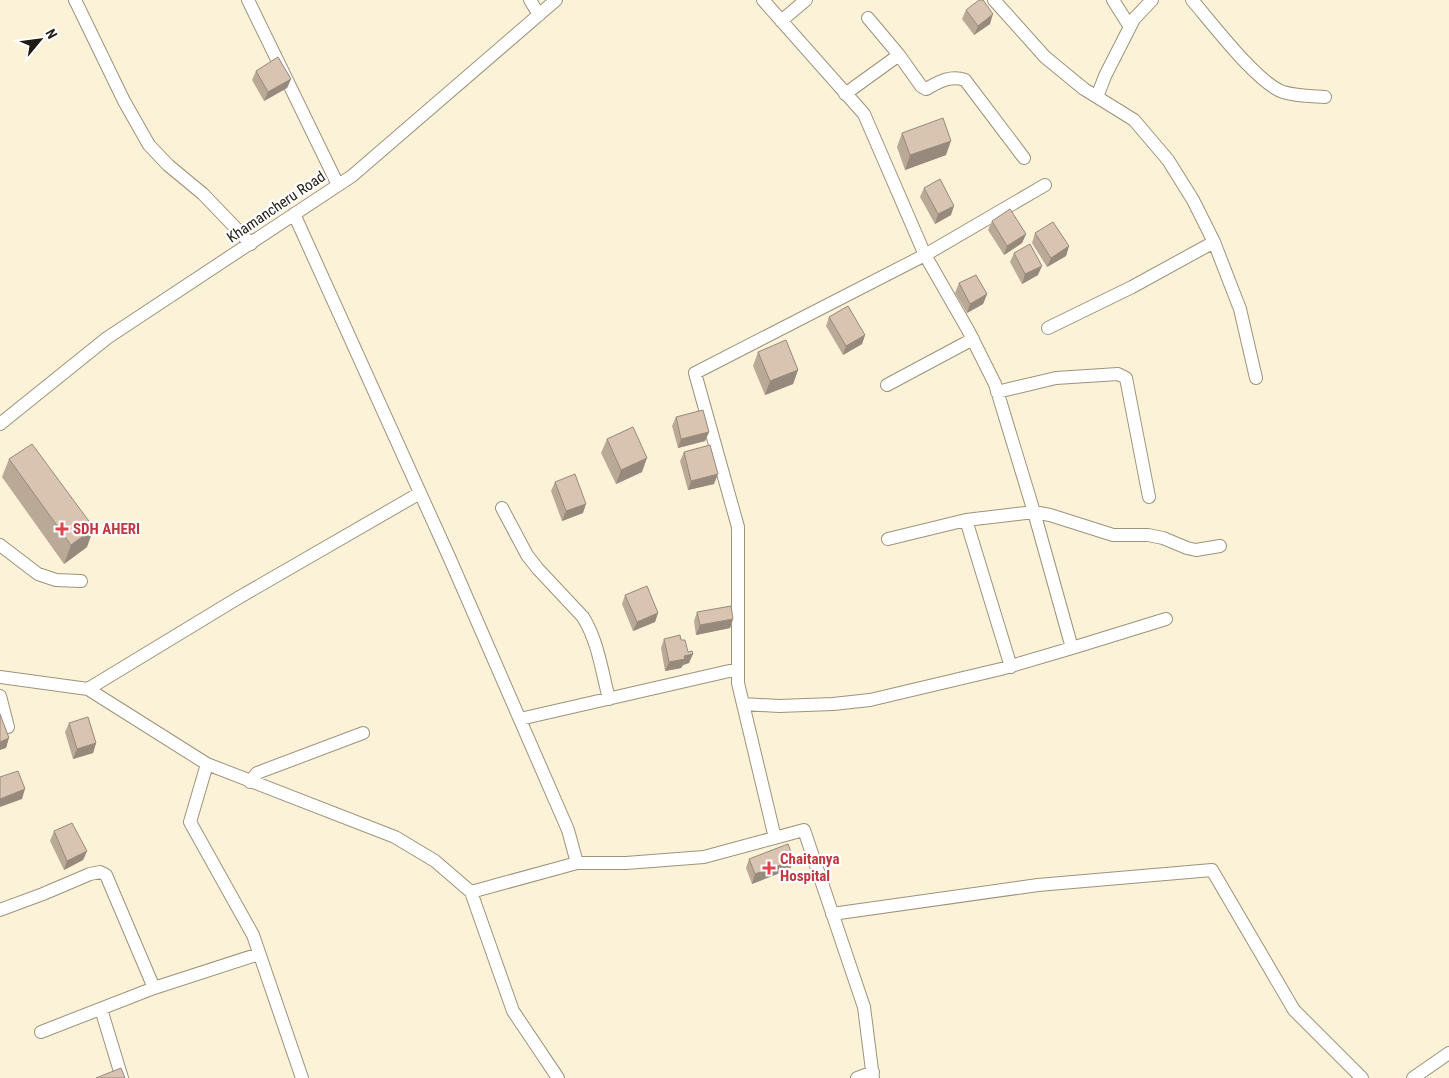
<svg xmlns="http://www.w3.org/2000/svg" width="1449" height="1078" font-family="'Roboto Condensed',sans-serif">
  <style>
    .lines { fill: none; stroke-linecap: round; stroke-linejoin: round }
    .minor-casing { stroke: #9c937c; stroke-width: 14 }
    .minor { stroke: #fff; stroke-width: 12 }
    .wall { fill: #baa997 }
    .shaded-wall { fill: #97897b }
    .building { fill: #d8c4b0; stroke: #97897b }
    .health-dot { fill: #e0444e; stroke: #fff; stroke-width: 2 }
    .labels { text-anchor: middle; stroke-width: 4.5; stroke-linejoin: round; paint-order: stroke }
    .street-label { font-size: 15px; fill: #211d14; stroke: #fff }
    .health-label { font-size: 15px; font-weight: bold; fill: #be3a42; stroke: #fff; text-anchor: start }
  </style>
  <rect width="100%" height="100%" fill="#fbf2d8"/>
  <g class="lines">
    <defs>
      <path id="minor" d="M75,0L124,101L149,145L168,165L203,194L251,244
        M248,0L338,185
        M530,0L539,15
        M763,0L864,114L925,255L695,373L738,527V683L775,838
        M994,0L1045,57L1084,89L1134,120L1168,160L1193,200L1214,242L1240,309L1256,378
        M1113,0L1130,27
        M1192,0C1212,23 1257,83 1283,92C1296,96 1311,96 1325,97
        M868,18L899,55
        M781,21L806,0
        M845,94L899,55L921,86L926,89C939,82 950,75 965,80L1024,158
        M1097,97L1105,76L1134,19L1152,0
        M294,214L450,559L568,830L577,863H626L704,857L804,830L864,1007L873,1078
        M1048,328L1132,287L1214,242
        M887,385L973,339
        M997,392L1056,378L1118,374L1126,378L1149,497
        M0,424L107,338L352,176L556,0
        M502,508L527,555L538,569L583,617C598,641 602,672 609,699
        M966,520L1011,667
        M888,539L966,520L1034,512L1050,515L1113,535H1148L1163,538L1187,548L1196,550L1220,546
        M0,545L38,574L56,580L81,581
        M1072,648L1166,619
        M0,677L88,689L238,598L420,493
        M88,689L207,764L395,837L435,861L471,892L577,863
        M0,696L8,727
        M743,704L779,706L833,704L870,700L1001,669L1072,648L1034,512L995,384L968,330L925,255L1045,185
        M520,719L738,669
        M207,764L190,822L253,935L302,1078
        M250,782L257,773L363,733
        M471,892L513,1011L558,1078
        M0,910L43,894L90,874L100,872L106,875L154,988L41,1032
        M832,914L1038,885L1212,870L1294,1010L1362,1078
        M154,988L259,954
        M101,1009L122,1078
        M857,1078L873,1072
        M1413,1078L1449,1053"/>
    </defs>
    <use href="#minor" class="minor-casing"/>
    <use href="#minor" class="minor"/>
  </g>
  <path class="wall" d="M966,10L990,24L974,35L962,19Z
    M256,71L291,79L287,88L264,101L252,80Z
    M902,133L946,155L905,170L897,147Z
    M924,188L951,215L935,224L920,197Z
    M992,221L1026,234L1022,243L1004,255L988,230Z
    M1035,233L1069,246L1066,256L1047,267L1032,243Z
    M1014,253L1038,275L1022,284L1010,262Z
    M959,283L987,294L983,304L967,313L955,293Z
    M829,317L865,335L862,344L843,355L826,326Z
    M758,352L798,370L793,384L765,395L753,366Z
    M676,417L709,432L705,441L678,448L672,426Z
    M607,439L642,472L616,484L601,453Z
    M684,452L714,484L688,490L680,461Z
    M9,459L87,547L64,564L2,477Z
    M555,482L583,513L562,521L551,491Z
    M625,595L658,613L655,622L633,631L622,604Z
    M697,612L733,619L730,628L696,635L694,621Z
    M664,639L681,640L689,663L683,665L681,668L665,671L661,648Z
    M69,723L96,743L93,753L73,759L65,732Z
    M54,831L87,851L83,860L64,870L50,841Z
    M749,859L794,860L790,869L752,884L746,868Z"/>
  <path class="shaded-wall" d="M993,14L990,24L974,35L978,26Z
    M291,79L287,88L264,101L268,92Z
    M951,141L946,155L905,170L910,155Z
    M954,206L951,215L935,224L938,214Z
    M1026,234L1022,243L1004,255L1007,246Z
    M1069,246L1066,256L1047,267L1051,258Z
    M1042,266L1038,275L1022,284L1025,274Z
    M987,294L983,304L967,313L970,304Z
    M865,335L862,344L843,355L846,346Z
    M798,370L793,384L765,395L770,381Z
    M709,432L705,441L678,448L681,439Z
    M647,458L642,472L616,484L621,470Z
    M718,474L714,484L688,490L691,481Z
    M586,504L583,513L562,521L566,511Z
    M94,528L87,547L64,564L71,545Z
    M658,613L655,622L633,631L637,622Z
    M733,619L730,628L696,635L700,625Z
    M693,654L689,663L683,665L681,668L665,671L669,662L684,656Z
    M9,738L6,748L0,750V742Z
    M96,743L93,753L73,759L77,749Z
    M25,789L22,799L0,807V799Z
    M87,851L83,860L64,870L67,861Z
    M794,860L790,869L752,884L755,874Z"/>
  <path class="building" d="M979,0H983L993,14L978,26L966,10Z
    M278,57L291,79L268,92L256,71Z
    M943,118L951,141L910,155L902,133Z
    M940,179L954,206L938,214L924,188Z
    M1010,209L1026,234L1007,246L992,221Z
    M1053,222L1069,246L1051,258L1035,233Z
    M1030,244L1042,266L1025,274L1014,253Z
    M976,275L987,294L970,304L959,283Z
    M848,306L865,335L846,346L829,317Z
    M786,340L798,370L770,381L758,352Z
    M703,410L709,432L681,439L676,417Z
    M633,427L647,458L621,470L607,439Z
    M32,444L94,528L71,545L9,459Z
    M710,445L718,474L691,481L684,452Z
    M575,474L586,504L566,511L555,482Z
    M647,586L658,613L637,622L625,595Z
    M731,606L733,619L700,625L697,612Z
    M680,635L681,640H685L688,652L692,651L693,654L684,656L685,659L669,662L664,639Z
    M0,714L9,738L0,742Z
    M88,717L96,743L77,749L69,723Z
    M18,771L25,789L0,799V777Z
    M72,823L87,851L67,861L54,831Z
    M788,844L794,860L755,874L749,859Z
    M121,1068L125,1078H96Z"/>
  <g class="health-dot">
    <path d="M59.5 521.5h5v5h5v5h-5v5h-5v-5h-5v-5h5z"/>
    <path d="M766.5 860.5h5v5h5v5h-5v5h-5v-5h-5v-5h5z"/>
  </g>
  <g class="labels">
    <g class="street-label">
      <text transform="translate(276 207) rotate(-34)" y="5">Khamancheru Road</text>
    </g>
    <g class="health-label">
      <text x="73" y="534">SDH AHERI</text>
      <text x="780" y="864">Chaitanya<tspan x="780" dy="17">Hospital</tspan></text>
    </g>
  </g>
  <g transform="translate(40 40) rotate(61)" stroke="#ffffff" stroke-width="4" paint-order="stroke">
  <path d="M0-4L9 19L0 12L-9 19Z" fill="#211d14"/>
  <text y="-8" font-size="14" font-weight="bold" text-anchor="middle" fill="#211d14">N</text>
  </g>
</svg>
